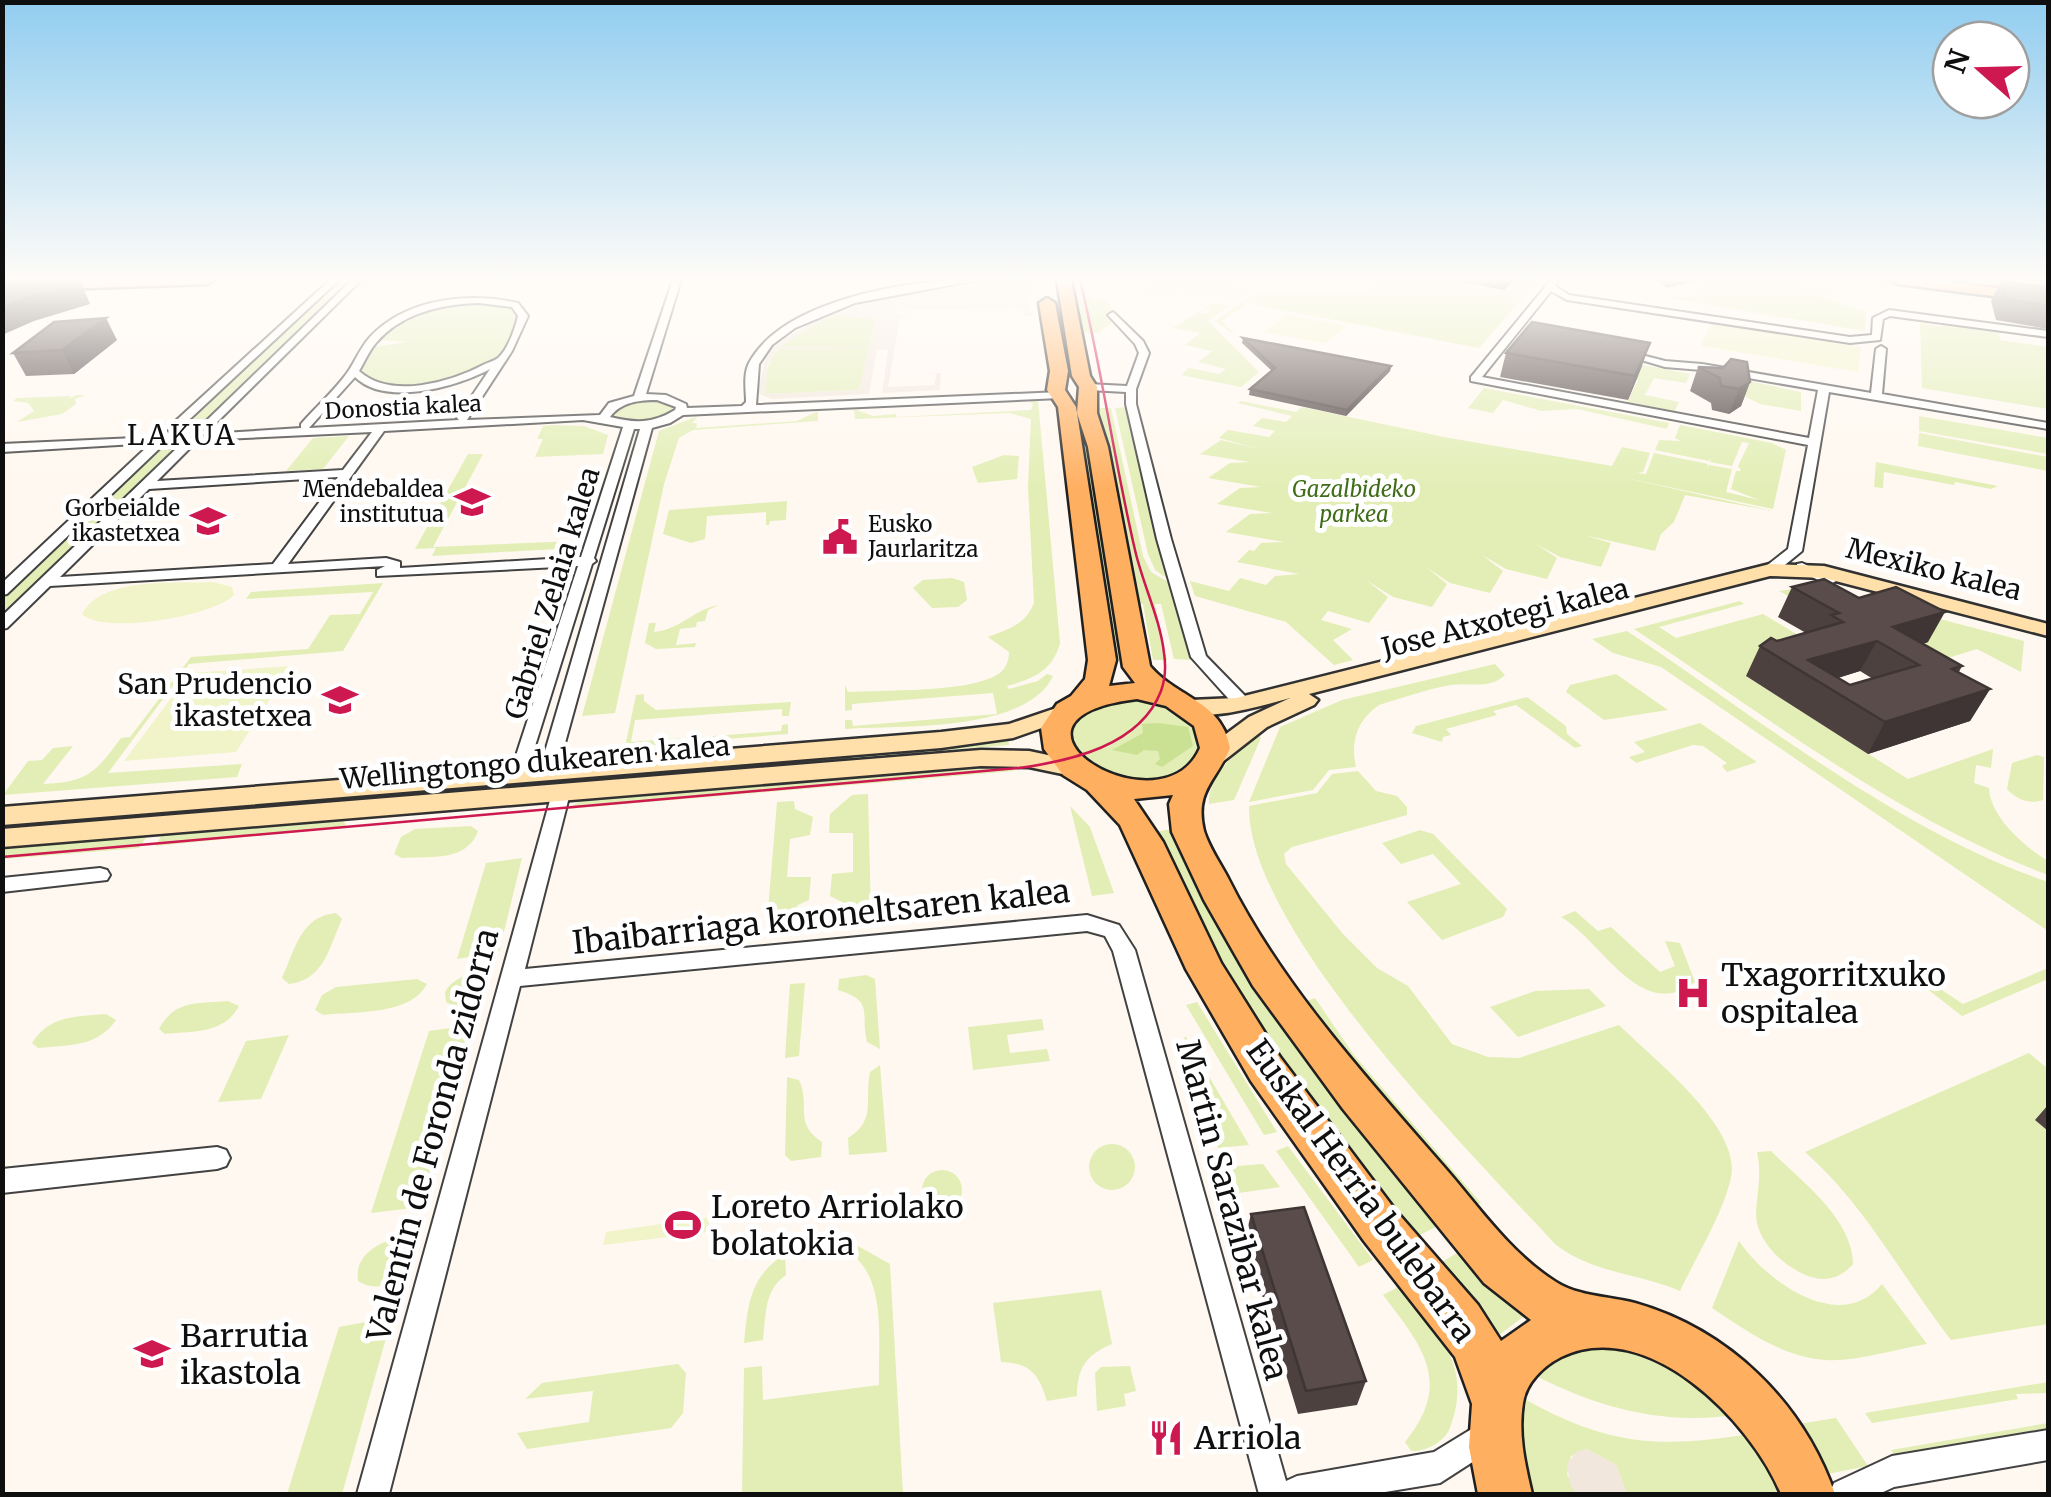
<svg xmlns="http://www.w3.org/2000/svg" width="2051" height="1497" font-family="Merriweather,serif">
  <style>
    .green { fill: #e2eeb5 }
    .forest { fill: #cae193 }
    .pitch { fill: #f0f4c8 }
    .plaza { fill: #f1e7dd; fill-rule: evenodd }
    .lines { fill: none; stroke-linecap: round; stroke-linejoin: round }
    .stream { stroke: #2ec3db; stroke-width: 2.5 }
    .minor-casing { stroke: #424242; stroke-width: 4 }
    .secondary-casing { stroke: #313131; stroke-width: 5 }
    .primary-casing { stroke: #202020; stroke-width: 5 }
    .minor { fill: #fff; fill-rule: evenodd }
    .secondary { fill: #ffe0ab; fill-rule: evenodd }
    .primary { fill: #ffaf60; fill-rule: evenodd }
    .tram { stroke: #cd1850; stroke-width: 2.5 }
    .wall { fill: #4d4140; fill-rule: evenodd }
    .shaded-wall { fill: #3e3534 }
    .building { fill: #594c4a; stroke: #3e3534; stroke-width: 2.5; fill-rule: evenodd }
    .labels { text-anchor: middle; stroke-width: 10; stroke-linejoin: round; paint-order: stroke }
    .far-street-label { font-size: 22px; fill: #0f0f0f; stroke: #fff }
    .far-poi-label { font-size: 22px; fill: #0f0f0f; stroke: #fff; text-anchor: end }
    .far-park-label { font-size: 22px; font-style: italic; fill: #406e18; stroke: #fff }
    .far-quarter-label { font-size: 28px; letter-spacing: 2.5px; fill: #0f0f0f; stroke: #fff }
    .street-label { font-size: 28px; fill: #0f0f0f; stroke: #fff }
    .poi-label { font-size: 28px; fill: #0f0f0f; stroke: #fff; text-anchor: end }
    .near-street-label { font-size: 32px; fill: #0f0f0f; stroke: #fff }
    .near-poi-label { font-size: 32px; fill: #0f0f0f; stroke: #fff; text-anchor: start }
  </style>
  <rect width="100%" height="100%" fill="#fff8f0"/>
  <path class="green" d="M340,280H352L204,422L188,423Z
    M1383,280H1538L1479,348L1247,303L1222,321L1236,336L1215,321L1242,302L1247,303L1245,300L1255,293H1365Z
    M1704,280H1765L1832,289L1823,297L1866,312L1865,331L1669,298L1696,296Z
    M1166,281H1216L1231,284L1245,294L1238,299L1178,289L1148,294L1151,283Z
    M1077,298H1091L1098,310L1094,298L1108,300L1113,312L1106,313L1113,322L1098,333H1084Z
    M469,302L513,307L520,315C517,324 514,336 509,344C484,387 399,395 360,375L373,347L407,342L379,340L404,318Z
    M1212,303L1230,305L1208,321L1259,372L1241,387L1181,375L1189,368L1219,374L1226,369L1198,362L1212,351L1185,345L1200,333L1173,328L1197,313L1207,314L1212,310L1205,308Z
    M831,315L876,319L859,390L766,394C760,350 796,331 831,315Z
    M1943,322L1998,330L2000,340L2048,347V409L1922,388L1920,323L1942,327Z
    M1643,365L1690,374L1686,383L1654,378L1645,395L1679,402L1674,412L1627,402L1638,380L1631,379Z
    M1744,380L1801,392V411L1760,404L1746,397Z
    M1484,388L1669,423L1667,429L1577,409L1542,411L1503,400L1493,413L1468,408Z
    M76,395H85L75,399L76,404L62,414L17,422L34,411L28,403L13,401L17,398L71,396L69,399Z
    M658,399L675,404L673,414L640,424L610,418L609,413L633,400Z
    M1029,400H1038L1060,643C1053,671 1032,679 1007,686L1009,689L1038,681L1047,674L1053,676C1026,733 901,725 845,729V720H852L853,726L997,714L993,693L852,704V710L845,711V685L848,692C884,690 963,692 993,677C1004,672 1009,664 1009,652L988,637C1009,629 1025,625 1034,603L1028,487L1031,419L1010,413L855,419L854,409L873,416L896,414L897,417L1031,410L1033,405Z
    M1241,401L1296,412L1302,407L1444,437L1612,466L1622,447L1650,453L1643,472L1637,473L1646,474L1654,453L1708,464L1707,468L1709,465L1732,469L1726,492L1759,500L1731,489L1736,471H1741L1738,466L1749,443L1742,442L1732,466L1710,462L1711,458L1709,461L1655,450L1659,440L1681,441L1675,438L1680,425L1772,443L1786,450L1773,509L1612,475L1773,511L1685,495L1674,522L1661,534L1655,551L1584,535L1611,543L1601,567L1560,557L1536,544L1557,558L1547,579L1506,569L1482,555L1503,571L1490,593L1450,583L1426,567L1447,584L1432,607L1393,597L1366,580L1388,597L1369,623L1328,611L1321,620L1352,629L1333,640L1353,660L1334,665L1286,622L1195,596L1190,581L1229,591L1240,578L1266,585L1275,576L1299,574L1237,562L1249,550L1254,551L1261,543L1284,542L1226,532L1250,514L1272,513L1217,504L1240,488L1261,487L1208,478L1230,463L1250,462L1200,454L1221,440L1256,448L1219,438L1228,430L1269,437L1275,431L1253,426L1262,418L1286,422L1292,416L1238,403Z
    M1127,407L1168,578V579L1155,570L1148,554L1115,408Z
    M1094,408H1111L1143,556L1151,572L1170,583L1175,605L1183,611L1195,660L1174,659L1161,604H1155L1167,660H1153L1143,604H1136Z
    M1074,409H1079L1089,443L1126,659H1112Z
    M818,411V421L693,430L679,438L664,484L615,713L582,716L659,431L693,418L697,417L692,423H697L696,428L797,421Z
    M1919,416L2048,438V454L1919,431Z
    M553,425L584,426L608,435L603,454L535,457L543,439H537L543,426Z
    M1919,433L2048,457V471L1918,446Z
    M349,436L323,469L286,471L313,438Z
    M178,449L3,617V597L159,450Z
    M468,454H483L433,547L576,541L574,548L432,556L436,548L415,549Z
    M1004,455L1019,456L1017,479L978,483L972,467Z
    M1876,462L1998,486L1991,489L1955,482L1954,485L1884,472L1883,488L1874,487Z
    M787,501L786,520L770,521L769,525H766V512L707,516L705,539L691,543L663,534L669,510Z
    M952,578L964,582L967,600L958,607L932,608L913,588L923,580Z
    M383,583L343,651L189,664L108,773L242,764L237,777L3,795L28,761L42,760L53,748L73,746L43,784C88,782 95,773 121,738L130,737L191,657L308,649L330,615L360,614L373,592L246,599L251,592Z
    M1799,588L1871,601L2024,641L2021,672L1977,649L1902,672L1877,658L1927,642L1844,627L1779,591Z
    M1740,601L1744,604L1659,627L1676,638L1763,614L1828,653L1747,677L1908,779L1993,749L1991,768L1976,765L1974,783L1989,788C1990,817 2025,847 2048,861V875C1898,819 1768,717 1634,629Z
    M719,605L708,610L705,621L697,622L696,627L680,629L676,645L696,643L695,647L656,649L645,643L649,623H656L654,632C682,629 694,609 719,605Z
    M1627,631C1758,718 1900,832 2048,882V931L1661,667L1613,653L1592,639Z
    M1495,664L1505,675C1489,690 1470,682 1451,685C1427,689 1402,698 1379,705C1357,720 1350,742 1356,767L1329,770L1313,790L1249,802L1280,727L1342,700Z
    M1616,674L1668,710L1604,720L1566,692L1570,685Z
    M644,694V701L656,710L791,702L789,716H782V709L635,720L631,742L781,731L782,725L788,724V734L625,747L636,695Z
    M1131,697L1163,702L1194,720L1203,749C1153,799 1128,783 1071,755L1068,724L1083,709Z
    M1527,697L1566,726L1567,734L1582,746L1575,748L1516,705L1493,711L1497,715L1446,729L1451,735L1443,737L1442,742L1412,733L1416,726Z
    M1700,723L1757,762L1727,772L1722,766L1727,763L1703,746L1693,745L1636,763L1629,757L1645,752L1634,742Z
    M1258,732L1261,738L1234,800L1209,804C1207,777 1238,750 1258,732Z
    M1008,738L1009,745L498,787L501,781Z
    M2037,755L2044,757L2043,800C2029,805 2016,799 2007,789L2012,763Z
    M1003,762L1014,771L567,809L585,798Z
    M1358,771L1376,791L1397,796L1407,807V815L1292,847L1284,854L1286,864L1343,934L1377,968L1408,986L1452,1044L1488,1057L1519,1058L1619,1025C1651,1057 1742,1127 1731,1177C1724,1212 1696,1257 1680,1291C1638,1273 1591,1273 1555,1244C1471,1153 1247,929 1249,806L1317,793L1332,774Z
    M485,781L483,789L3,828V821Z
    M868,794L871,915L853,916L848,905L830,896L832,874L853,872V833H829L830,814L852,795Z
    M794,801L795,809L813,817L810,835L790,839L787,877H811L809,900L798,905L787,921L767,922L777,802Z
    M1070,806L1090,827L1114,893L1092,896Z
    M329,818L344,821L346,827L155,846L162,835Z
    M471,826L478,831C467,862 431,856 402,858L394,854L401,837L415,829Z
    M1172,829L1443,1223L1411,1240L1338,1148L1220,968L1155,832Z
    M1420,830L1433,834L1507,909L1503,917L1442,940L1407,902L1461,884L1433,854L1401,864L1382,843Z
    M147,836L139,848L3,859V849Z
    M522,858L499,952L457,959L486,863Z
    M1575,911L1598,931L1611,927L1660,972L1675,966L1665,941L1680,943L1695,982C1641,1024 1601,940 1561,917Z
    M336,913L342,919C329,948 324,980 289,984L282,978C295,949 301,916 336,913Z
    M2048,968V979L1962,1016L1913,978L1919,975L1963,1004Z
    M481,975L490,986C482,1003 463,1012 446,1002L445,992C453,979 466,973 481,975Z
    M866,975L875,979L880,1049L867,1042C860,1013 875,1001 838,990L839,979Z
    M417,979L427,984C410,1016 356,1011 323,1015L315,1010L322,995L336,987Z
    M805,983L799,1056L785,1058L790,984Z
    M1589,989L1606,1006L1518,1037L1490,1007L1535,991Z
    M1315,998L1354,1055L1481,1203L1473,1206L1304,1002Z
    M228,1001L239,1006C224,1034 194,1031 165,1034L159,1029C175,999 198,1004 228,1001Z
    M1197,1002L1277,1132L1264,1135L1186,1005Z
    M106,1014L116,1020C98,1047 69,1045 38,1048L32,1043C50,1015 75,1017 106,1014Z
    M1042,1019L1044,1030L1007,1035L1010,1053L1047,1049L1050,1061L973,1070L968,1027Z
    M471,1025L420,1207L371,1213L429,1031Z
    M289,1035L261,1099L218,1102L246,1041Z
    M1184,1037H1186L1249,1145L1218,1148Z
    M2029,1053L2048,1069V1113L2035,1120L2048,1131V1324L1951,1340C1902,1277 1866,1206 1805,1152Z
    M880,1065L887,1152L849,1155L848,1138C877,1120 864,1100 870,1072Z
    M787,1077L799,1080C811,1106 793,1123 822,1142L821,1157L791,1161L785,1155Z
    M1089 1167a23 23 0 1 1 46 0a23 23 0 1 1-46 0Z
    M1288,1146L1373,1260L1359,1267L1276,1151Z
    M1771,1151C1800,1180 1853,1219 1853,1264C1842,1277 1828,1282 1811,1277C1786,1269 1756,1242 1756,1214C1757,1192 1762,1174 1757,1152Z
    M1263,1164L1280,1187L1231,1194L1224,1167Z
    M922 1190a20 20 0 1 1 40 0a20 20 0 1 1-40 0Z
    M393,1239L405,1241L412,1251C407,1276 383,1297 358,1281C355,1258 372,1246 393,1239Z
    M1739,1241C1767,1282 1840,1335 1882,1284L1927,1344C1895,1349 1857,1362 1825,1360C1782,1357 1747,1331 1712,1308Z
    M858,1246L890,1264L903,1494H742L744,1368L762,1366L763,1400L879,1385C878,1347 886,1288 858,1260Z
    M1464,1249L1527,1314L1491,1341L1433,1267Z
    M785,1254L786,1275C764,1290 766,1315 763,1340L744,1343C748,1304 750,1276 785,1254Z
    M1402,1285C1439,1332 1474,1368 1449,1430C1443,1443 1424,1452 1411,1451L1405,1442C1453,1383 1423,1347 1383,1295Z
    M1101,1290L1112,1344C1086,1355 1077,1368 1077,1396L1047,1401C1039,1374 1030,1363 1001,1362L993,1303Z
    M392,1317L342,1494H287L339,1327Z
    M1580,1342L1652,1353L1740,1414C1665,1427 1593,1407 1527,1371Z
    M678,1364L686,1373L683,1413L671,1428L527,1449L517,1433L589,1422L593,1391L525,1399L542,1383Z
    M1130,1366L1136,1391L1124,1394L1126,1406L1097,1411L1095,1373L1101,1367Z
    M2048,1382V1393L2016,1394L2018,1399L1872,1423L1865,1413Z
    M1514,1393C1604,1445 1654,1450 1755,1433L1789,1494H1627L1616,1465L1587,1449L1571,1456L1567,1474L1577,1494H1519L1510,1468Z
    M1836,1418L1868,1466L1822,1475L1792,1425Z
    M2048,1423V1435L1898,1461L1891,1450Z"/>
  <path class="forest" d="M1158,723L1188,727L1193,746L1162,767L1155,764L1160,759L1158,751L1144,750L1137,755L1112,750L1143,733L1142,724Z"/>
  <path class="pitch" d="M1286,315L1346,326L1325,343L1265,332Z
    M1711,323L1861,347L1858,372L1701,346Z
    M213,582L232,587L234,595C213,617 102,635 82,614C103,576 175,584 213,582Z
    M291,666L236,752L124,761L190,673Z
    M709,1217L708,1232L603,1245L606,1232Z"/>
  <path class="plaza" d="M1033,280L1029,297L1030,313L1036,316H1024L1022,308L899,311V315L909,317L900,318L888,387L934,385L937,374L930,373H941L940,390L882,393L888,350H877L869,394L772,399L757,393L768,349L826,314L876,300L871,298L917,288L912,300H919L921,289L949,285ZM831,315L875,319L869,347H780ZM777,349L868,348L869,349L859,390L766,394L767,366Z
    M1587,1449L1616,1465L1627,1494H1577L1570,1485L1567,1464L1577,1451Z"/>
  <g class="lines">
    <path class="stream" d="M1874,280L1899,283"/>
    <defs>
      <path id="minor" d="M330,280H339L177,431H169V427Z
        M352,280H361L210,429H202V425Z
        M673,280H681L646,394L666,395L686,404L687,408L742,406L746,402C746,390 743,375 749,363C783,299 912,279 977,280L855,303L795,328L772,345L759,364L756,405L1060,392L1065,395L1060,398L683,415L670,423L652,428L557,772L548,778L539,772L640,429H634L594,558L596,561L592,564L525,778L519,780L510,774L578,566L377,576V570L385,566L50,586L7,628L2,629V616L177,448H160L7,594L2,595V583L148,446L135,444L2,452V444L135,438L171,442L223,433L301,428V424C315,408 331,394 344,377C354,365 359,349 370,337C407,298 469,292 518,303L528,316L512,351L467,420L600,415L609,403L634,396ZM479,303L512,307L518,316C515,329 508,349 498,358C494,361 489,362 485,364C451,382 391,400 359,371C365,361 369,351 376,343C401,313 442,304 479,303ZM490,369L457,418L459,420L309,428L355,377C385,407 457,387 490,369ZM657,400L676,407L675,410C652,424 635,423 610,417C621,402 639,400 657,400ZM583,420L623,427L581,557L400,568V562L386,558L288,564L384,431ZM372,432L343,470L157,481L193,445L223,439ZM338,477L273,564L60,577L149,489Z
        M1551,280H1559L1555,286L1569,295L1850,337L1872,335L1873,318L1889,310L2048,331V337L1890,316L1883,319L1880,340L1850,343L1567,300L1551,291L1482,377L1809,438L1818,390L1702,370L1665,367L1621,354L1626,351L1665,361L1702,364L1871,393L1876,349L1881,346L1886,349L1882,394L2048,423V429L1829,392L1802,551L1775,573H1765V567L1788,549L1808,445L1471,381V377Z
        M1113,312L1143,341L1149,353L1136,389V404L1171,539L1206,656L1248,699L1250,703L1248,707H1236L1191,657L1157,539L1126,404V392L1088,390L1083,387L1088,384L1127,386L1139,353L1135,344L1108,315Z
        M1802,563L1834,578L1836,581L1829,585L1797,570V564Z
        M561,787L570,793L525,969L1087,915L1119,925L1135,950L1286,1481L1297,1476L1434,1452L1488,1419L1499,1423L1503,1434L1499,1445L1440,1483L1373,1494H1259L1113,951L1105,936L1087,931L520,986L389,1494H357L552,793Z
        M100,868L107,870L110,875L107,880L2,892V878Z
        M217,1147L226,1150L230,1158L226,1166L217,1169L2,1193V1169Z
        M2048,1430V1460L1894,1487L1879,1494H1829L1834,1483L1892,1456Z"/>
      <path id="secondary" d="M1770,564L1824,566L2048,624V636L1824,578L1770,576L1309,694L1318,700L1314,705L1267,727L1221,763H1203L1199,757L1203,751L1249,717L1290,698C1265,705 1197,726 1178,707L1190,700L1236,698Z
        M1065,705L1073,707L1077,712L1073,717L1013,738L941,748L2,825V807L941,732L1009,724Z
        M981,750L1029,751L1081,762L1085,768L1072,776L1029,767L981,766L2,847V829Z"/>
      <path id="primary" d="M78,280H214L207,284L2,291V283Z
        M1057,280H1071L1090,376L1097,387V413L1108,447L1150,666C1177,698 1222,701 1230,748C1217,780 1194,791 1204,831C1209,847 1220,863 1228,878C1282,986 1367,1078 1445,1168C1479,1207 1511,1254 1556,1282C1580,1297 1609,1296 1635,1303C1730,1330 1803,1403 1835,1494H1781C1751,1421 1647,1315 1561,1357C1543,1366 1526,1383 1523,1403C1518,1435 1525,1464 1532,1494H1478L1469,1447L1472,1404L1455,1357L1364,1241L1251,1081L1186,969L1120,825L1087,790L1063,775L1044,749L1041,728L1057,704L1071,696L1085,679L1088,660L1058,407L1047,390L1050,371L1039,303L1047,298L1055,303L1068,371L1065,390L1076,407L1116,660L1109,686L1135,683L1123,667L1088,447L1077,413L1079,387L1072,376ZM1137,699L1166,706L1194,726L1200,748C1162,836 972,719 1137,699ZM1173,795L1169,804L1172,832L1204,900L1253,986L1343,1109L1484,1283L1531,1320L1501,1341L1478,1305L1396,1211L1280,1057L1221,963L1163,842L1134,799Z
        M1891,280H1933L2048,294V303L1898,284Z"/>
    </defs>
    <use href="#minor" class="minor-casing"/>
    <use href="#secondary" class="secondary-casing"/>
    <use href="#primary" class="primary-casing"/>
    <use href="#minor" class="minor"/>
    <use href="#secondary" class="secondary"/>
    <use href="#primary" class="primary"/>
    <path class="tram" d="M1944,280L2048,293
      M2,857L1019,768C1070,761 1140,746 1161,691C1165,680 1166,666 1164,653C1160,618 1143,585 1135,550C1114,460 1102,370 1080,280"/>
  </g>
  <path class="wall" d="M1455,280H1515L1504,290L1455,281Z
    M1658,280H1699L1666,288Z
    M2001,281L2048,287V329L1996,320L1991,301Z
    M1243,338L1391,366L1390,371L1346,416L1249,395L1250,389L1272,371L1242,343Z
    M117,340L74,374L26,376L13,353Z
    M1506,353L1642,366L1628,400L1500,377Z
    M1698,367L1723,368L1750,382L1741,406L1729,414L1712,410L1711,403L1690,391Z
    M1792,587L1928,642L1923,644L1962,666L1959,672L1990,689L1970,721L1868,754L1746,676L1760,646L1806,633L1778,617ZM1860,671L1873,679L1850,685L1838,678Z
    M2048,1105V1131L2035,1120Z
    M1251,1214L1366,1381L1357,1405L1298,1414L1245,1239Z"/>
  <path class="shaded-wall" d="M80,280L90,304L34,321L2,335V308L23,299Z
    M1506,280H1515L1504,290Z
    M1668,280H1699L1666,288Z
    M106,318L117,340L74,374L62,350Z
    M1650,343L1642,366L1628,400L1635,376Z
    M1391,366L1390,371L1346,416L1347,410Z
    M1750,382L1741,406L1729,414L1739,389Z
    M1945,612L1928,642L1896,652L1893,627Z
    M1877,641L1860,671L1821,683L1808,660Z
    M1990,689L1970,721L1868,754L1885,722Z"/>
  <path class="building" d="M37,280H79L80,283L23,299L2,308V282Z
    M2001,281L2048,287V306L2007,299Z
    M106,318L62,350L13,353L54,322Z
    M1532,322L1650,343L1635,376L1506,353Z
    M1243,338L1391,366L1347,410L1250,389L1275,368Z
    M1731,359L1747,362L1750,382L1739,389L1721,386L1720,378L1698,367L1723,368Z
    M1824,579L1859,598L1896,587L1945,612L1893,627L1962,666L1952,669L1990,689L1885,722L1760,646L1771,638L1777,641L1843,622L1831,615L1839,613L1792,587ZM1877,641L1919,665L1850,685L1808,660Z
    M1304,1207L1366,1381L1306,1391L1251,1214Z"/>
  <linearGradient id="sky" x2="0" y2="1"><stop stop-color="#91cdf0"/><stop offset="0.57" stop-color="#fffcf8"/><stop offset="1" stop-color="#fffcf8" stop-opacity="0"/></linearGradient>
  <rect width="2051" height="490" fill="url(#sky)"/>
  <defs>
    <symbol id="school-bare" viewBox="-9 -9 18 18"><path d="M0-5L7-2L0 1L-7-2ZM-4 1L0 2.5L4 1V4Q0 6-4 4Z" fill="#cd1850" stroke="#fff" stroke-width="2.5" paint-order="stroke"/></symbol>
    <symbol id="civic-bare" viewBox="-9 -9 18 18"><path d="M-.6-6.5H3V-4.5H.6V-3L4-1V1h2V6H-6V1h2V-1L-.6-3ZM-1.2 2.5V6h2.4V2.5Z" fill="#cd1850" stroke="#fff" stroke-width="2.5" paint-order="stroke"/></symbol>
    <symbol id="hospital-bare" viewBox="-9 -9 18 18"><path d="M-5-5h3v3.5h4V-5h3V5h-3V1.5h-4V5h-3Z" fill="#cd1850" stroke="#fff" stroke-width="2.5" paint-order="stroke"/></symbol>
    <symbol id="stadium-bare" viewBox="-9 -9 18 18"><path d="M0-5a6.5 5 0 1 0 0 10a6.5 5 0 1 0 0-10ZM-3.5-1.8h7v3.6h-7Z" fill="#cd1850" stroke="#fff" stroke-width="2.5" paint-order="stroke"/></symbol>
    <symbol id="restaurant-bare" viewBox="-9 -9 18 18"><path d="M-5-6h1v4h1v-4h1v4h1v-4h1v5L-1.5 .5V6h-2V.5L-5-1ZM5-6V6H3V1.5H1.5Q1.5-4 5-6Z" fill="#cd1850" stroke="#fff" stroke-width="2.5" paint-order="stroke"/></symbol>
  </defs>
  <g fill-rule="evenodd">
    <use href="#school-bare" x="447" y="477" width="50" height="50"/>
    <use href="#school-bare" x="183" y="496" width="50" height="50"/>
    <use href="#civic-bare" x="815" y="512" width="50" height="50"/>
    <use href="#school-bare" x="315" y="675" width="50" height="50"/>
    <use href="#hospital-bare" x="1668" y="968" width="50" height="50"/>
    <use href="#stadium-bare" x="658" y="1200" width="50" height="50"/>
    <use href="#school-bare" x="127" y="1329" width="50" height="50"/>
    <use href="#restaurant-bare" x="1141" y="1413" width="50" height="50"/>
  </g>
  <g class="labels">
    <g class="far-street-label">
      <text transform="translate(403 407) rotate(-3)" y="8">Donostia kalea</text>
    </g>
    <g class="far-poi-label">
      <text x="444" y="497">Mendebaldea<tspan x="444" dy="25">institutua</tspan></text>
      <text x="180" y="516">Gorbeialde<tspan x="180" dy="25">ikastetxea</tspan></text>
      <text x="868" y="532" text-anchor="start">Eusko<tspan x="868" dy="25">Jaurlaritza</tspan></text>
    </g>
    <g class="far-park-label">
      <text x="1354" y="497">Gazalbideko<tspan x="1354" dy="25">parkea</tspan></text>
    </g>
    <g class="far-quarter-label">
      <text x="182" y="445">LAKUA</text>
    </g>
    <g class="street-label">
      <text transform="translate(1934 569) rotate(14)" y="10">Mexiko kalea</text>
      <text transform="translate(552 593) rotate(-73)" y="10">Gabriel Zelaia kalea</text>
      <text transform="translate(1505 618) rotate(-14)" y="10">Jose Atxotegi kalea</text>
      <text transform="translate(535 762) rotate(-5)" y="10">Wellingtongo dukearen kalea</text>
    </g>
    <g class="poi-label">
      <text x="312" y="694">San Prudencio<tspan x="312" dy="32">ikastetxea</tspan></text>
    </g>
    <g class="near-street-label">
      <text transform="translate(821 917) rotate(-6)" y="11">Ibaibarriaga koroneltsaren kalea</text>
      <text transform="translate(433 1135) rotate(-75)" y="11">Valentin de Foronda zidorra</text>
      <text transform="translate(1361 1191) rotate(54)" y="11">Euskal Herria bulebarra</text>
      <text transform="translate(1232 1210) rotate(75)" y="11">Martin Sarazibar kalea</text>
    </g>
    <g class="near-poi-label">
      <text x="1721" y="986">Txagorritxuko<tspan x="1721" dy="37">ospitalea</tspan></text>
      <text x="711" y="1218">Loreto Arriolako<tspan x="711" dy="37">bolatokia</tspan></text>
      <text x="180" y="1347">Barrutia<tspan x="180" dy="37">ikastola</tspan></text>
      <text x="1194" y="1449">Arriola</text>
    </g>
  </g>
  <rect width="2051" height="1497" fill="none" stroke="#0f0f0f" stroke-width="10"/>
  <g transform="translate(1981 70) rotate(290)"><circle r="48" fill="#ffffff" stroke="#9f9f9f" stroke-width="2.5"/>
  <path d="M0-8L18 38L0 25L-18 38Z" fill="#cd1850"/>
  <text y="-15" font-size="28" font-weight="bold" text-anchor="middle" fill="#0f0f0f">N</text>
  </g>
</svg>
